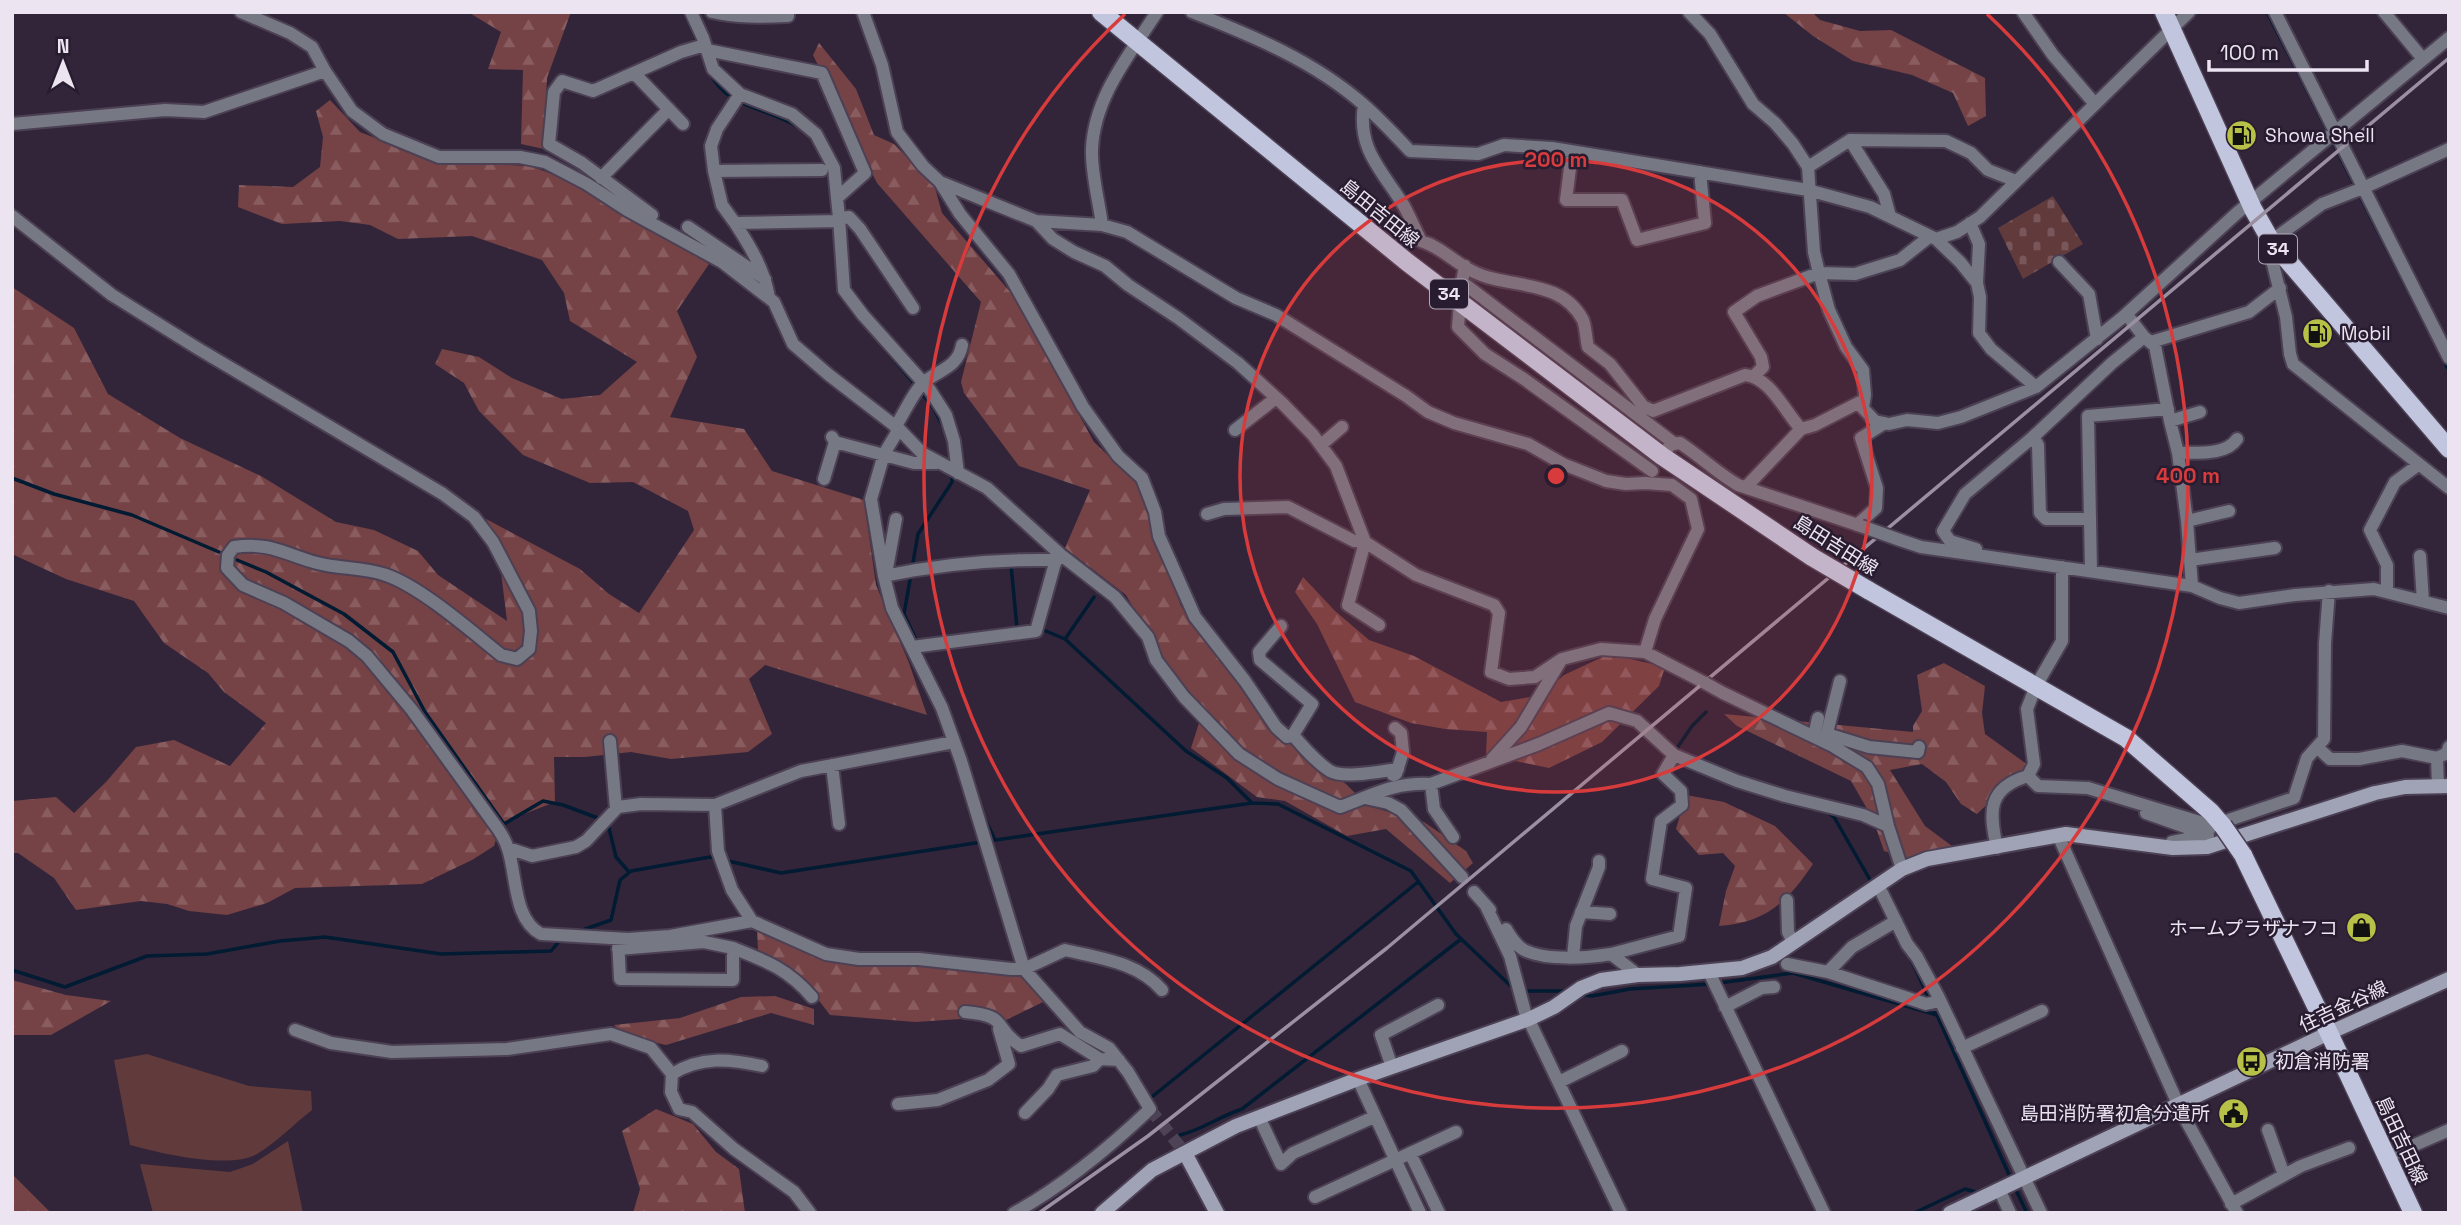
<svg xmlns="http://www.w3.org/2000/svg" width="2461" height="1225" font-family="'Space Grotesk','Noto Sans JP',sans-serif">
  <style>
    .grass { fill: #613a3c }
    .forest { fill: url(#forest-firs) }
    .cemetery { fill: url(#cemetery-stones) }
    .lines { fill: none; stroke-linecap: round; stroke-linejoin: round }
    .stream { stroke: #001b32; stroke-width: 3.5 }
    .street-tunnel { stroke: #4e4255; stroke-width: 12; stroke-dasharray: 12 6; stroke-linecap: butt }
    .street-casing { stroke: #4c4054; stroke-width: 16 }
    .secondary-casing { stroke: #4c4054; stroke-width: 18 }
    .primary-casing { stroke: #4c4054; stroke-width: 21 }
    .street { stroke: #767884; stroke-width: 12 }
    .secondary { stroke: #a0a3b6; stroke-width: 14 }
    .primary { stroke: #c1c5dd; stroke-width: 18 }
    .rail { stroke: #9b90a1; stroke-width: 3.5 }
    .street-bridge-casing { stroke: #4c4054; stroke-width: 16; stroke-linecap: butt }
    .primary-bridge-casing { stroke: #4c4054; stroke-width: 21; stroke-linecap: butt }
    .street-bridge { stroke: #767884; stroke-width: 12 }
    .primary-bridge { stroke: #c1c5dd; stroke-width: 18 }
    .ring { fill: none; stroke: #d83b3c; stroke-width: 3.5 }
    .labels { text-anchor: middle; stroke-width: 5; stroke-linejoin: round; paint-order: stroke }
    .shield { fill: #281c30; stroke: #b1a8b7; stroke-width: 2 }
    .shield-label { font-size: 18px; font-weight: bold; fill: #ece4f1 }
    .poi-label { font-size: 19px; fill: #ece4f1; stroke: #281c30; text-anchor: start }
    .street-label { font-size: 19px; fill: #ece4f1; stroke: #281c30 }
    .centre { fill: #d83b3c; stroke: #281c30; stroke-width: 3.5 }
    .ring-label { font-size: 21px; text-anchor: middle; font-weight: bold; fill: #d83b3c; stroke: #281c30; stroke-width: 5; stroke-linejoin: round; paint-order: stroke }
  </style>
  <defs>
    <pattern id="forest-firs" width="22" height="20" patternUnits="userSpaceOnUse" patternTransform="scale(1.75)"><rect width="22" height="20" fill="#754245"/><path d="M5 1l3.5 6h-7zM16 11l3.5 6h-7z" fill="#895d60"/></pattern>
    <pattern id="cemetery-stones" width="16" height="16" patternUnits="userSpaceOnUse" patternTransform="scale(1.75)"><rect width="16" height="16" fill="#613a3c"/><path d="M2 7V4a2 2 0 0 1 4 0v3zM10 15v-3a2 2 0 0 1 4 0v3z" fill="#785659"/></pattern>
  </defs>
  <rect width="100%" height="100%" fill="#32253a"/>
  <path class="grass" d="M147,1054L249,1086L311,1091L312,1110C294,1124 277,1142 257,1154C231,1170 159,1153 130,1145L114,1060Z
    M288,1141L303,1213H153L140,1164L230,1172L253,1164Z"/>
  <path class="forest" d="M468,12H571L547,78L544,149L521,144L523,70L488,69L501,32Z
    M1783,12H1812L1820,20L1860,31L1891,30L1985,78L1986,116L1968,126L1953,93L1912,75L1853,61L1813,36Z
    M819,43L856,89L874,135L894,144L934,184L942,213L1012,294L1094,442L1137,483L1181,606L1256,708L1292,745L1346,784L1368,806L1424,822L1466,851L1473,863L1450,883L1386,829L1347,836L1285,801L1257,797L1191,748L1199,723L1126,595L1065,548L1090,490L1019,466L964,393L961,382L981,302L877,183L813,55Z
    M330,100L360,132L432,160L458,163L531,166L577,184L709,264L677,311L697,357L670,417L744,429L772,471L864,500L876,585L909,663L927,715L765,665L749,679L772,734L748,752L671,759L631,752L585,757H554L555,802L501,823L494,846L472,860L422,884L295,888L267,903L227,915L189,911L167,904L141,901L76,910L54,878L18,853H12V801L56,797L74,813L106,782L136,747L174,740L230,766L266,723L224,692L208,673L164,643L134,601L66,579L12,554V287L74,328L108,394L180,438L261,476L336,522L374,530L418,551L438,575L507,621L500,564L503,550L486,519L580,569L609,594L639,613L694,530L688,511L633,482L590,483L523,455L479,411L464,383L435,364L442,349L479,357L512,378L562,399L600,395L637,362L570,321L564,293L542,260L472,236L398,239L370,225L340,221L282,224L238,207L239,185L293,187L320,167L323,137L316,111Z
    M1303,577L1335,611L1369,640L1414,656L1501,702L1541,695L1564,675L1609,654L1665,667L1659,686L1602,742L1549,768L1486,755L1487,732L1445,729L1411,723L1355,702L1317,624L1295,592Z
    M1944,663L1985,686L1982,713L1985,734L2028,765L2021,782L1998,794L1977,814L1961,804L1946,782L1922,764L1890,770L1925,826L1952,846L1909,858L1884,851L1873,819L1851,781L1737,726L1724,714L1913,732V726L1922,711L1917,675Z
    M1686,795L1724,802L1775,826L1813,864C1788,901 1766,923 1719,926L1726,891L1735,866L1723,853L1699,855L1676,829Z
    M757,929L788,944L841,964L920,963L1022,973L1045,1001L1004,1021L961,1019L915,1022L830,1015L804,981L758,950Z
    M12,980L66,995L111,1001L51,1035H12Z
    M775,996L814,1009V1025L771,1013L666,1045L624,1035L614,1025L680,1018L741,997Z
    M656,1109L693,1124L716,1152L739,1169L745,1213H633L640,1189L622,1131Z
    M12,1174L51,1213H12Z"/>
  <path class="cemetery" d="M2053,196L2083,244L2023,279L1998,228Z"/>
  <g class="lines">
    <path class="stream" d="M684,12L698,42
      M2267,12L2328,132
      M710,72C725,108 769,108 798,127
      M2331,139L2429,332
      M881,344L916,386
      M2442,358L2449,370
      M921,392L934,409L943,426
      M12,478L54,494L132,515L219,552
      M237,560L266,572L344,614L393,652L425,712L504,824L543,801L563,805L603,820
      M1011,565L1017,628
      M1041,629L1065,639L1186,751L1227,778L1252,803
      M1065,639L1094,597
      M917,642L904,614L918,534L952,482V475
      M1675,751L1692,726L1706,712
      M1674,762L1697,771
      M1783,802L1813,809
      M1827,812L1834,817L1873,885
      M985,819L995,840
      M608,824L616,857L629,872
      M989,841L1252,803L1278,804L1411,871L1456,934L1516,991
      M724,860L781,873L982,842
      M577,932L611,920L620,880L631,871L710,857L716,858
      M1910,957L1936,1014
      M12,970L65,987L147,956L207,954L280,941L325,937L441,954L551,951L561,939
      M1719,983L1793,973L1937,1015L2011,1179
      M1524,991H1569
      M1580,994L1592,996L1630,989L1711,984
      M1153,1096L1418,882
      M1180,1135C1202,1130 1220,1116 1242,1109L1461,939
      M2014,1186L2027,1213
      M1914,1213L1965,1189L1979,1193"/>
    <path class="street-tunnel" d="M1150,1109L1185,1153"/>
    <defs>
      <path id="street" d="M241,12L290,33L312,47L325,71L352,111L383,134L439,157H520L545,162L587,184L627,210L722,262L774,302L793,344L829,375L899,429L922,453L987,488L1061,555L1115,597L1148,637L1156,660L1184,697L1239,754L1278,779L1340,807C1373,795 1394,782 1431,784L1539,744L1609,713L1637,721L1674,755L1737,781L1785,796L1863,815L1888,826
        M691,12L703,38L713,69L740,94
        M712,12C737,18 762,17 788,16V12
        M863,12L882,65L897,132L923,166L940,182L960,214L1009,274L1083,407L1118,456L1142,478L1155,512L1159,536L1195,617L1245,681L1276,727L1287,737L1293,735
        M1192,12C1253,36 1314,61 1364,105C1380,119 1395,135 1410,151L1478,154L1504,145L1552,148L1808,190L1870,207L1936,239L1960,262L1977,283L1980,297L1979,333L1991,349L2036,387L1961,417L1938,423L1907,420L1889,424L1875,421L1858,403L1815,425L1801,429L1746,487
        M1689,12L1710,34L1753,104L1775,123L1793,144L1808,167L1814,252L1819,273L1829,310L1846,347L1863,370L1865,395L1863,408
        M2023,12L2053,55L2095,104
        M2275,12L2449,358
        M2384,12L2423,59
        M707,50L822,73L865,173L837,198
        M635,74L683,124
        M1364,105C1357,150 1382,170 1404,206C1410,217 1415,229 1421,241C1441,247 1454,262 1472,271C1509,290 1560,277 1583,320C1586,328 1586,339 1588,347L1610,364L1643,406L1653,411L1745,375C1770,377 1785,412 1801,429
        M12,124L165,110L204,112L325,71
        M1850,140L1884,194L1890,216
        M1572,152L1566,200H1622L1637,240L1705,223L1700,172
        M1808,167L1850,140L1946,141L1971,153L1988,170L2016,181
        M714,171L711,146L717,129L740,94L792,114L816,134L834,168L839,218
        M601,178L669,109
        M940,182L1036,221L1102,225L1127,232L1236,298L1276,315L1406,396L1428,412L1454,423L1528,444L1563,464L1606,481L1626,484L1645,483L1672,485L1691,499L1698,529L1655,619L1645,652
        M652,215L582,163L549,144L554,92L562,81L593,91L681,52L705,45
        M12,216L112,295L197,348L443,494L474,517L493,542L529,611L531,631L529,649L517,659L501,655C471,631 421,587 386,575C364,567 339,569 317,563C284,554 271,542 234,547L228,555L227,568L243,585L284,603L349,641L367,656L412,710L498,829C502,835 506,842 508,849C517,876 513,919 541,934L628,939L670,936L752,921
        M1036,221L1053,239L1074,252L1105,266L1128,285L1178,318L1238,363L1283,404L1313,435L1336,466L1365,542L1416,575L1494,605L1499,613L1491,672L1509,679L1535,677L1562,659L1601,649L1645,652L1705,683
        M735,223L722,205L714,171L822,170
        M1970,223L1979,244L1977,283
        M1102,225C1099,201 1091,173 1092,149C1094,97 1130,54 1157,12
        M688,227L765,279
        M1936,239L1957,232L1980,217L2189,12
        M2271,241L2322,204L2363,188L2449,149
        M2278,248L2272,260L2286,317L2290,354L2293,364L2449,488
        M2059,262L2089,294L2097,339
        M1465,266L1462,282L1675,444
        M769,297C764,269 750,246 735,223L840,221
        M1460,303L1458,327L1485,354L1524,379L1652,471
        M913,308L860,229L849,217L839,218L844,290L863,315L930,390L946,415L954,441L958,473
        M2127,315L2144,337L2155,346L2170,421
        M2151,342L2249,312L2280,288
        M1755,375L1763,367L1761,357L1734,312L1757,296L1819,273L1855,274L1900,260L1929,237
        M2036,387L2123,317L2237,213L2449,38
        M895,427C904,414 912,394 923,383C938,370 958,368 962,345
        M899,429L884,454L871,499L884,576L892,608L942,708L961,761L1024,969L1080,1032L1109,1048L1128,1072L1150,1109C1110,1147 1063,1186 1014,1213
        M1235,430L1276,398
        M835,442L914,463H937
        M1321,445L1342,427
        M1668,448L1671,444L1680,443C1700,456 1717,473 1738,485L1861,526
        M2178,453L2170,421L2200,412
        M824,479L835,442L832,437
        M1207,514L1224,509L1288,507L1354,541L1365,542L1348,605L1379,625
        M2090,519H2046L2040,513L2038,445L2033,437L2112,363L2144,337
        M2187,521L2178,453C2195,452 2226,456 2237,439
        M1857,525L1876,508L1877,488L1861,438L1885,423
        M1900,540L1921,547L2192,586L2220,598L2239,603L2295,595L2374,589L2449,608
        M1976,549L1950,541L1943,531L1965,494L2033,437
        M2420,556L2423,601
        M2190,560L2275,548
        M2091,571L2088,416L2168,409
        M886,574L896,519
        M884,576C941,564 998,559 1057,560
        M2192,586L2187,521L2229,511
        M2387,591V565L2370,530L2395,482L2418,465
        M1281,626L1259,652L1260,660L1312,704L1293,735C1304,748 1316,762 1330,771C1344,779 1382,771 1398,769
        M912,647L1036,631L1055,563L1061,555
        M1723,693L1831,745L1867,767L1878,784L1888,826L1902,869
        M1827,734L1869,747L1918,752L1919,747
        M1814,736L1818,718
        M610,741L616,809
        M1825,741L1840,681
        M2318,748L2330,759H2359L2402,751L2437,758L2438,786
        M2437,758L2447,753L2449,747
        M1492,759L1521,727L1560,662
        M832,765L839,824
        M1393,775L1396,774L1403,752L1401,733L1395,728
        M2028,776L2038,786L2088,788L2226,830
        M1431,784L1434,809L1453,837
        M1365,798L1388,803L1401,810L1462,877
        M715,805L718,851L732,890L752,921L826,954L859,959H919L1011,969H1024L1065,950C1099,958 1138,962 1162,990
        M2146,813L2208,835
        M2220,823L2294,798L2307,758L2324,739L2325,643L2329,591
        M2058,835L2182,1113L2237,1213
        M508,848L532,856L576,847L586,841L618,807L641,804L715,805L801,771L954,742
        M1997,848C1989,812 1987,788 2028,776L2034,764L2027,709L2036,686L2062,641V567
        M2173,848L2172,842L2207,835
        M1878,885L1907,944L1917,957L1938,996L2041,1213
        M1474,892L1490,910
        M1787,900L1788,932L1793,942
        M1486,906L1510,956L1525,1012L1621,1213
        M1581,912L1610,914
        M1506,929C1511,937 1515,945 1524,950C1546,961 1588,958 1611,954L1638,975
        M618,939L620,979L733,980V948L704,942L618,949
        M733,948C766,961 788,969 812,997
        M1611,954L1679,936L1686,888L1652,879L1661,821L1682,805L1681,791L1663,774L1674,755
        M1573,957L1576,926L1599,867V861
        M1787,964L1828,972L1852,947L1896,921
        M1709,972L1824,1213
        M1828,972L1926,1004L1940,1001
        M1725,1007L1762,988L1774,987
        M965,1012C1011,1016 992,1028 1021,1046L1060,1034L1100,1059L1119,1060
        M295,1030L331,1043L392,1052L507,1049L611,1034L651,1048L672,1074
        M1962,1048L2042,1011
        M762,1066C729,1059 701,1056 672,1074L671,1092L679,1109L692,1112L734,1149L794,1192L810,1213
        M1392,1067L1381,1035L1438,1005
        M1358,1079L1420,1213
        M1559,1082L1622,1051
        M898,1104L938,1100L988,1080L1009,1064L999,1029
        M1025,1113L1048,1089L1057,1075L1093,1066L1100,1059
        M1259,1117L1281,1164L1293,1153L1374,1117
        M2268,1130L2284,1175
        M1410,1153L1439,1213
        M2387,1157L2449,1130
        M1999,1189L2010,1213
        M1315,1197L1456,1132
        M2231,1204L2301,1166L2349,1148"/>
      <path id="secondary" d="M1185,1153L1217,1213
        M1102,1213L1152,1170L1236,1126L1358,1079L1529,1019L1554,1007L1581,988L1601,980L1638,975L1680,974L1742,968L1772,957L1902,869L1927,859L2066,834L2173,848L2207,847L2375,793L2405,787L2449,786
        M1950,1213L2329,1033L2449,979"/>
      <path id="primary" d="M1101,12L1407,262L1662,456L1812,557
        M2164,12L2253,209L2271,241L2449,449
        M1868,590L2126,738L2211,812L2223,826
        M2243,855L2329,1033L2413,1213"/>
    </defs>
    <use href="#street" class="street-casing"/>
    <use href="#secondary" class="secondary-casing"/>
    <use href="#primary" class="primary-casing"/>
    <use href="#street" class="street"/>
    <use href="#secondary" class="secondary"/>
    <use href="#primary" class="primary"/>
    <path class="rail" d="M1039,1213L1148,1136L1387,948L2449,58"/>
    <defs>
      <path id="street-bridge" d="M1861,526L1900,540
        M1705,683L1723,693"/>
      <path id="primary-bridge" d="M1812,557L1868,590
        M2223,826L2243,855"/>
    </defs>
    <use href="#street-bridge" class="street-bridge-casing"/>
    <use href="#primary-bridge" class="primary-bridge-casing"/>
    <use href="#street-bridge" class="street-bridge"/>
    <use href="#primary-bridge" class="primary-bridge"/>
  </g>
  <circle cx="1556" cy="476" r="316" fill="#d83b3c" fill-opacity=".12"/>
  <g class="ring">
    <circle cx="1556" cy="476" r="316"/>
    <path d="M1987 14A632 632 0 1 1 1125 14"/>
  </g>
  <defs>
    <symbol id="fuel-disc" viewBox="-11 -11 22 22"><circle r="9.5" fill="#b7c148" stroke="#281c30"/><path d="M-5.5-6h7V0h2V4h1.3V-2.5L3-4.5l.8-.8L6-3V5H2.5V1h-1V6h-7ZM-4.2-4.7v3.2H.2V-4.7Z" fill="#111"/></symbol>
    <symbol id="shop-disc" viewBox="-11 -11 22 22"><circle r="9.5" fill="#b7c148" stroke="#281c30"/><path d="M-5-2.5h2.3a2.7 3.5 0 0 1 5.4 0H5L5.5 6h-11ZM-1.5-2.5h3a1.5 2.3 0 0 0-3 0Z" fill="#111"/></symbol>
    <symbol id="bus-disc" viewBox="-11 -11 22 22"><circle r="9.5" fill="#b7c148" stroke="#281c30"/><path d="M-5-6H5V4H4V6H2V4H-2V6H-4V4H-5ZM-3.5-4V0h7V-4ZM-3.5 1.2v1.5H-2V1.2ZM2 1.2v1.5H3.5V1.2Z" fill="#111"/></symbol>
    <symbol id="civic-disc" viewBox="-11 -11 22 22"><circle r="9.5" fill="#b7c148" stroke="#281c30"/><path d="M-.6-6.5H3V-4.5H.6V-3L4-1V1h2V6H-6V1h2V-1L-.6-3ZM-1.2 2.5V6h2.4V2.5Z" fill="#111"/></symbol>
  </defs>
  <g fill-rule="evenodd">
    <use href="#fuel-disc" x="2224" y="118" width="35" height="35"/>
    <use href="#fuel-disc" x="2300" y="316" width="35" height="35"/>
    <use href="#shop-disc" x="2344" y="910" width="35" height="35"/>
    <use href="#bus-disc" x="2234" y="1044" width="35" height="35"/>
    <use href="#civic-disc" x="2216" y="1096" width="35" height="35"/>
  </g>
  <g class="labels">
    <g class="shield">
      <rect x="2259" y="234.5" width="38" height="29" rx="5"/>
      <rect x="1430" y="279.5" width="38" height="29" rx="5"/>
    </g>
    <g class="shield-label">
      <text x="2278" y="255">34</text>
      <text x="1449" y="300">34</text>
    </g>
    <g class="poi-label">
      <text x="2265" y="142">Showa Shell</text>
      <text x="2341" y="340">Mobil</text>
      <text x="2338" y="935" text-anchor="end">ホームプラザナフコ</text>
      <text x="2275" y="1068">初倉消防署</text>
      <text x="2210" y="1120" text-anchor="end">島田消防署初倉分遣所</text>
    </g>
    <g class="street-label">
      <text transform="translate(1380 213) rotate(39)" y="7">島田吉田線</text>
      <text transform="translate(1836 545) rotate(32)" y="7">島田吉田線</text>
      <text transform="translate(2343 1006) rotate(-25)" y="7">住吉金谷線</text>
      <text transform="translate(2402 1140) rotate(65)" y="7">島田吉田線</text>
    </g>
  </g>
  <circle cx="1556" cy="476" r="10" class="centre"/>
  <g class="ring-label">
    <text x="1556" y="167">200 m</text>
    <text x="2188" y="483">400 m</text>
  </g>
  <rect width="2461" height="1225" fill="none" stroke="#ece4f1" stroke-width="28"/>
  <g transform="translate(63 63)" stroke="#281c30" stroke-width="5" paint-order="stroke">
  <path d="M0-5L12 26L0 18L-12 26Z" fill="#ece4f1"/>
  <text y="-10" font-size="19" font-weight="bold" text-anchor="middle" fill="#ece4f1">N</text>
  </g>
  <path d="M2209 60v10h158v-10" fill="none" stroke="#ece4f1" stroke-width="3.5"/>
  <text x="2220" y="60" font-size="21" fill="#ece4f1" stroke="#281c30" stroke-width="5" paint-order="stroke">100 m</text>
</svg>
